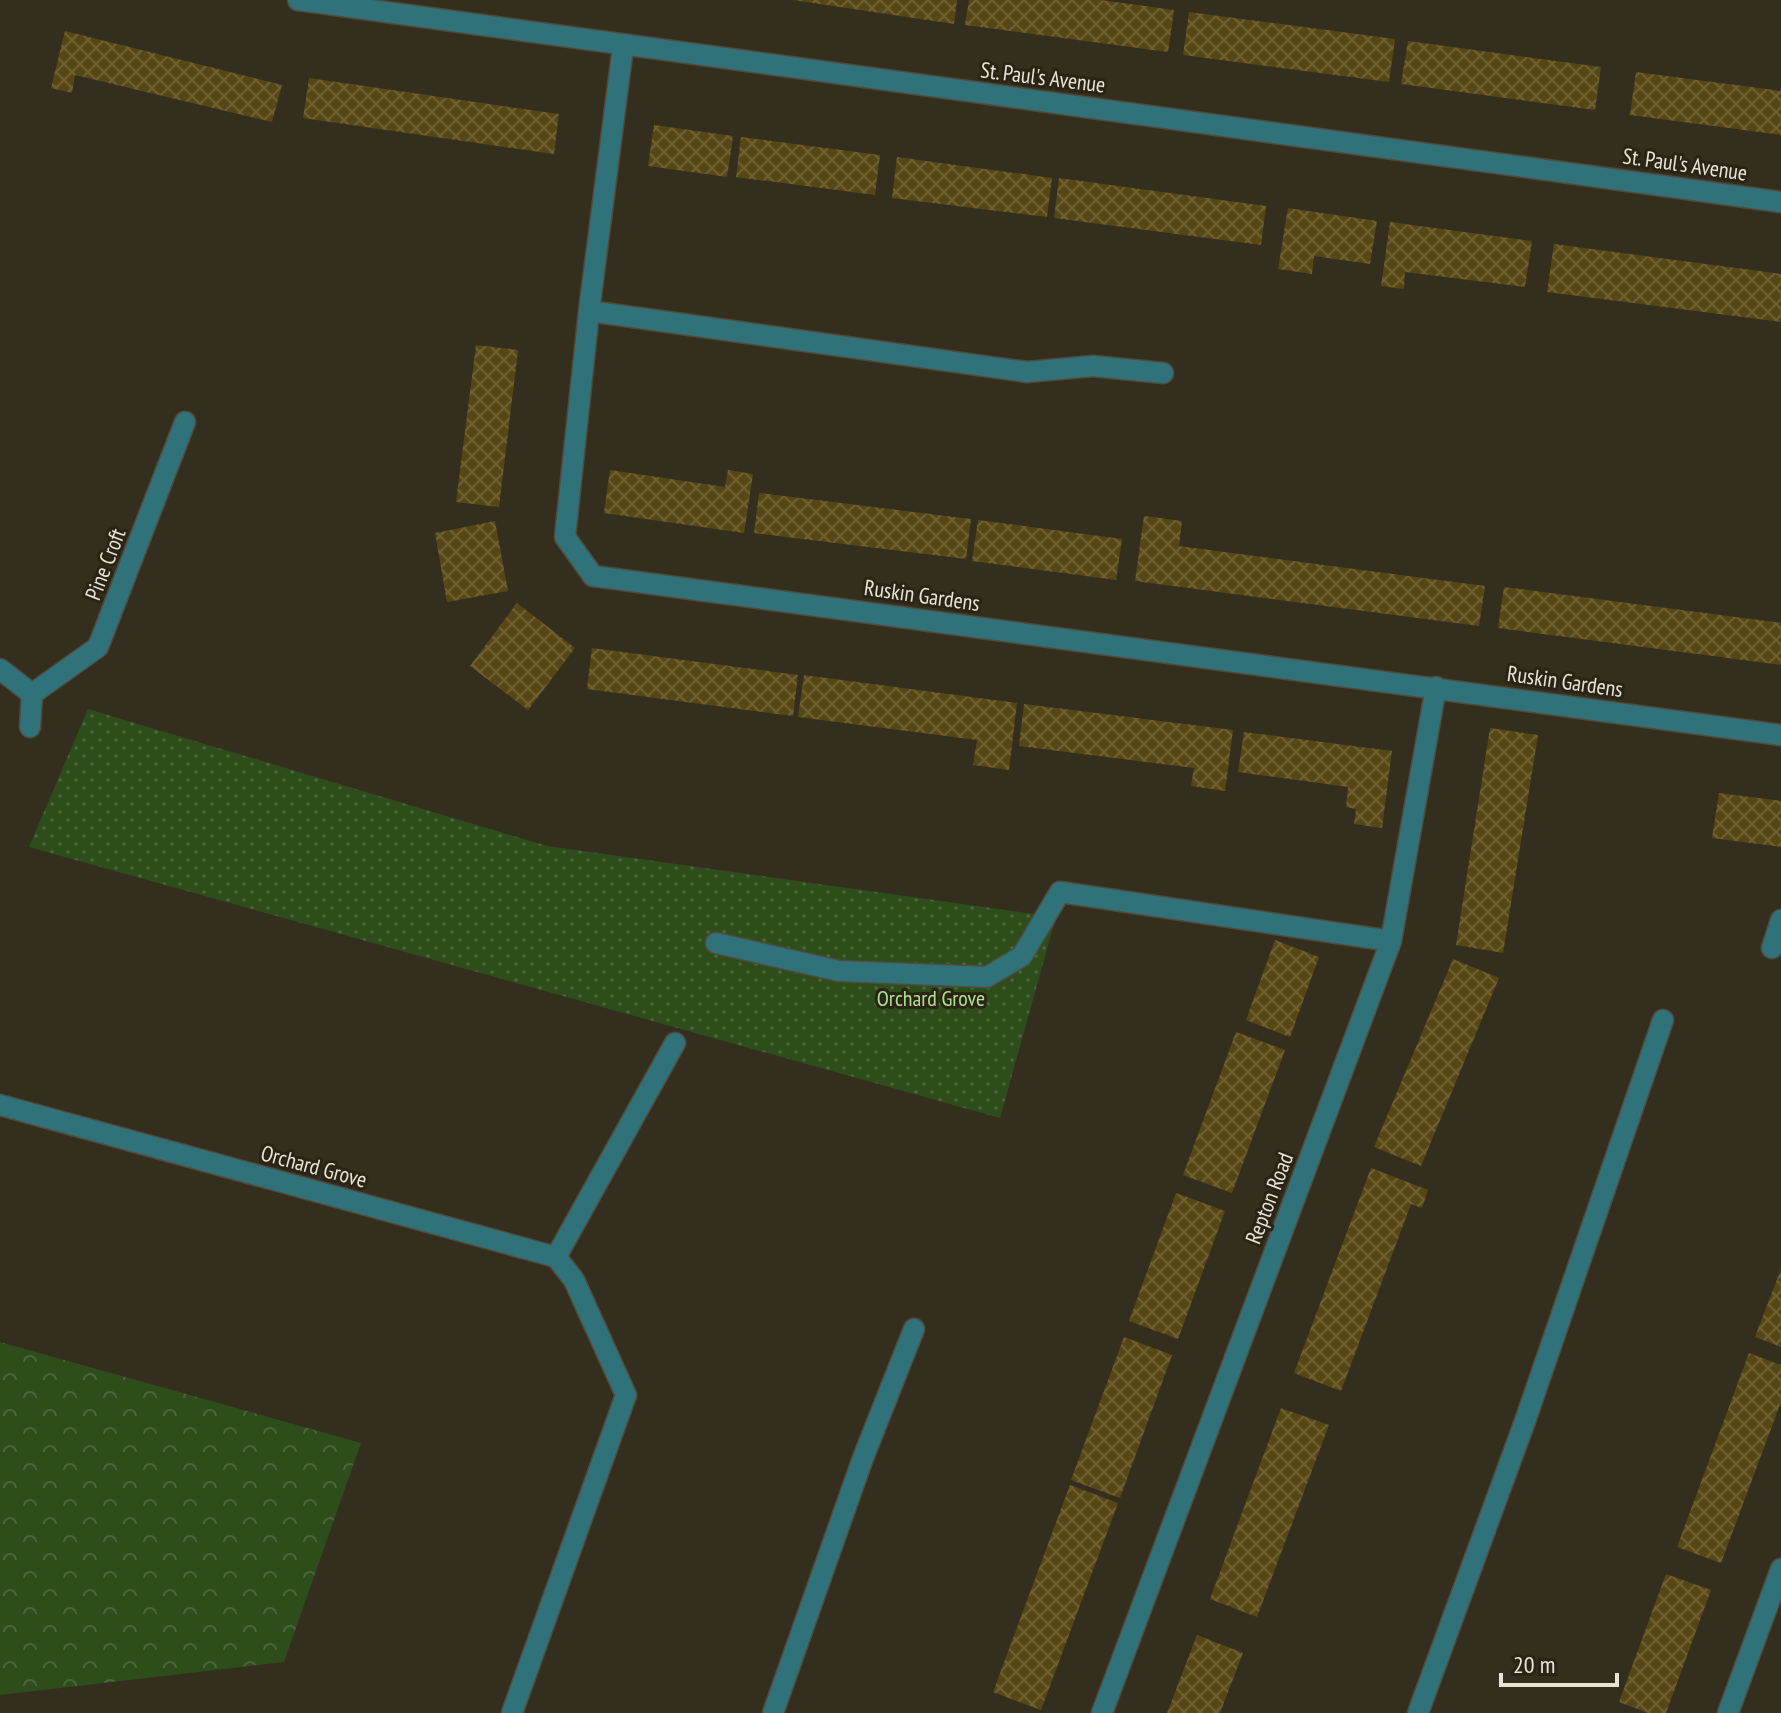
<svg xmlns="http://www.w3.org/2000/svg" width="1781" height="1713" font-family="'PT Sans Narrow',sans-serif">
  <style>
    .park { fill: url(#park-crowns) }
    .garden { fill: url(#garden-dots) }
    .building { fill: url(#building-cross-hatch) }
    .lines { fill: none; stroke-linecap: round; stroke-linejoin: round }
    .minor-casing { stroke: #514b3c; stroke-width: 23 }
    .minor { stroke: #30727a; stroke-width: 20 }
    .labels { text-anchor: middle; stroke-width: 6; stroke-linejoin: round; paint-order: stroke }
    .street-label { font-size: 22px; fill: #e7e3d9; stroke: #2a2415 }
    .park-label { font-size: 22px; fill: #ace191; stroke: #2a2415 }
  </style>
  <defs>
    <pattern id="park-crowns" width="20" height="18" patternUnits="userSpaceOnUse" patternTransform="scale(2)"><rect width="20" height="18" fill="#2d4d1b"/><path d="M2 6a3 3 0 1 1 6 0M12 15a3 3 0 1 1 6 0" fill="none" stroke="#4b663c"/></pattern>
    <pattern id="garden-dots" width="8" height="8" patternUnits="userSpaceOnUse" patternTransform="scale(2)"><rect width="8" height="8" fill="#2d4d1b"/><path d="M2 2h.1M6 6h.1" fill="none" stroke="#4b663c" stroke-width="1.8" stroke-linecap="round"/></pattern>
    <pattern id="building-cross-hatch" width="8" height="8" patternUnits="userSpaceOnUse" patternTransform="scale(2)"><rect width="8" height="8" fill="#574713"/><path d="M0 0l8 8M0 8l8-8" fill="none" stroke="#6f6135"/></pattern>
  </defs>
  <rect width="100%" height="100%" fill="#342e1e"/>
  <path class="park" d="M0,1342L361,1443L284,1662L0,1695Z"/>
  <path class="garden" d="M88,709L547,846L1056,917L1000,1118L29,847Z"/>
  <path class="building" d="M793,0H957L954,24Z
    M969,0H1101L1174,10L1168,52L965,25Z
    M1189,12L1395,39L1389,82L1183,55Z
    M65,31L282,85L272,122L75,75L72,93L51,88Z
    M1408,41L1601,67L1595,110L1401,84Z
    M1636,72L1781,91V135L1630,115Z
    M309,78L559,114L554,154L303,118Z
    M654,125L733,136L727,177L648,166Z
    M741,137L880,155L875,195L736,177Z
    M897,157L1052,178L1047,217L892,198Z
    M1059,178L1266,206L1261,245L1054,218Z
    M1288,208L1377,221L1370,264L1314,256L1312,274L1278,269Z
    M1390,222L1532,241L1525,287L1405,272L1404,289L1381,286Z
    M1554,244L1781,274V322L1547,292Z
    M476,345L518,350L499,507L456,502Z
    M610,470L725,487L728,470L753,474L744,533L604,513Z
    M759,493L971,519L966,559L754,533Z
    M1144,516L1182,521L1179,546L1485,586L1479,626L1135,581Z
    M978,520L1122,539L1116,580L972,561Z
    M495,521L508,591L447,602L435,533Z
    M1504,587L1781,623V665L1498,628Z
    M517,603L575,648L528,710L470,666Z
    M592,648L798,675L793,716L587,689Z
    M804,675L1017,703L1009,770L973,765L977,740L798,717Z
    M1024,704L1233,730L1225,791L1191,786L1194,768L1019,746Z
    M1490,728L1538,735L1503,953L1456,945Z
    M1244,732L1392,751L1382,828L1354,824L1356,809L1346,807L1348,787L1238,772Z
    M1719,793L1781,801V847L1712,838Z
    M1275,940L1319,957L1290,1037L1246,1020Z
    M1453,959L1499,978L1421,1166L1374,1147Z
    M1236,1032L1285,1050L1232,1193L1183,1175Z
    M1371,1168L1428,1190L1422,1208L1411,1204L1341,1391L1294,1373Z
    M1176,1193L1225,1211L1178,1339L1129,1321Z
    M1781,1269V1347L1755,1337Z
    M1124,1337L1172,1355L1120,1498L1071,1480Z
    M1749,1353L1781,1365V1402L1721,1563L1677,1547Z
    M1281,1408L1329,1425L1257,1617L1210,1599Z
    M1070,1485L1118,1503L1041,1710L993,1692Z
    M1666,1574L1711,1590L1666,1713H1648L1619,1702Z
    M1197,1635L1243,1653L1220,1713H1167Z"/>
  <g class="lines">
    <defs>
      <path id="minor" d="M298,0C792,71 1287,130 1781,202
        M623,47L589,311L565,537L593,576L1781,735
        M589,311L1027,372L1093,366L1163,373
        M0,669L32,694L30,727
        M32,694L98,647L185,422
        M716,943L839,971L987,977L1022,956L1060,892L1391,941
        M1772,948L1781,920
        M0,1105L556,1257L574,1280L626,1395L512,1713
        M556,1257L675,1043
        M773,1713L863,1458L914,1329
        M1102,1713L1391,941L1436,687
        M1418,1713L1524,1424L1663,1020
        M1728,1713L1781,1569"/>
    </defs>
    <use href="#minor" class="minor-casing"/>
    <use href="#minor" class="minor"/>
  </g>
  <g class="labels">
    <g class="street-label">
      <text transform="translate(1043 77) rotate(7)" y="8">St. Paul's Avenue</text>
      <text transform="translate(1685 164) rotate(8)" y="8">St. Paul's Avenue</text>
      <text transform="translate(105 564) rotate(-69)" y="8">Pine Croft</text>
      <text transform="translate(922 595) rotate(8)" y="8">Ruskin Gardens</text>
      <text transform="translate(1565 681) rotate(8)" y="8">Ruskin Gardens</text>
      <text transform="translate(314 1166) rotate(15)" y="8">Orchard Grove</text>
      <text transform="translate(1269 1198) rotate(-69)" y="8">Repton Road</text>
    </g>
    <g class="park-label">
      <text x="931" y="1006">Orchard Grove</text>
    </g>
  </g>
  <path d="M1501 1673v12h116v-12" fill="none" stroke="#e7e3d9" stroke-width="4"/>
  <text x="1513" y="1673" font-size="24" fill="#e7e3d9" stroke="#2a2415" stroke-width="6" paint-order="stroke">20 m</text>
</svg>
